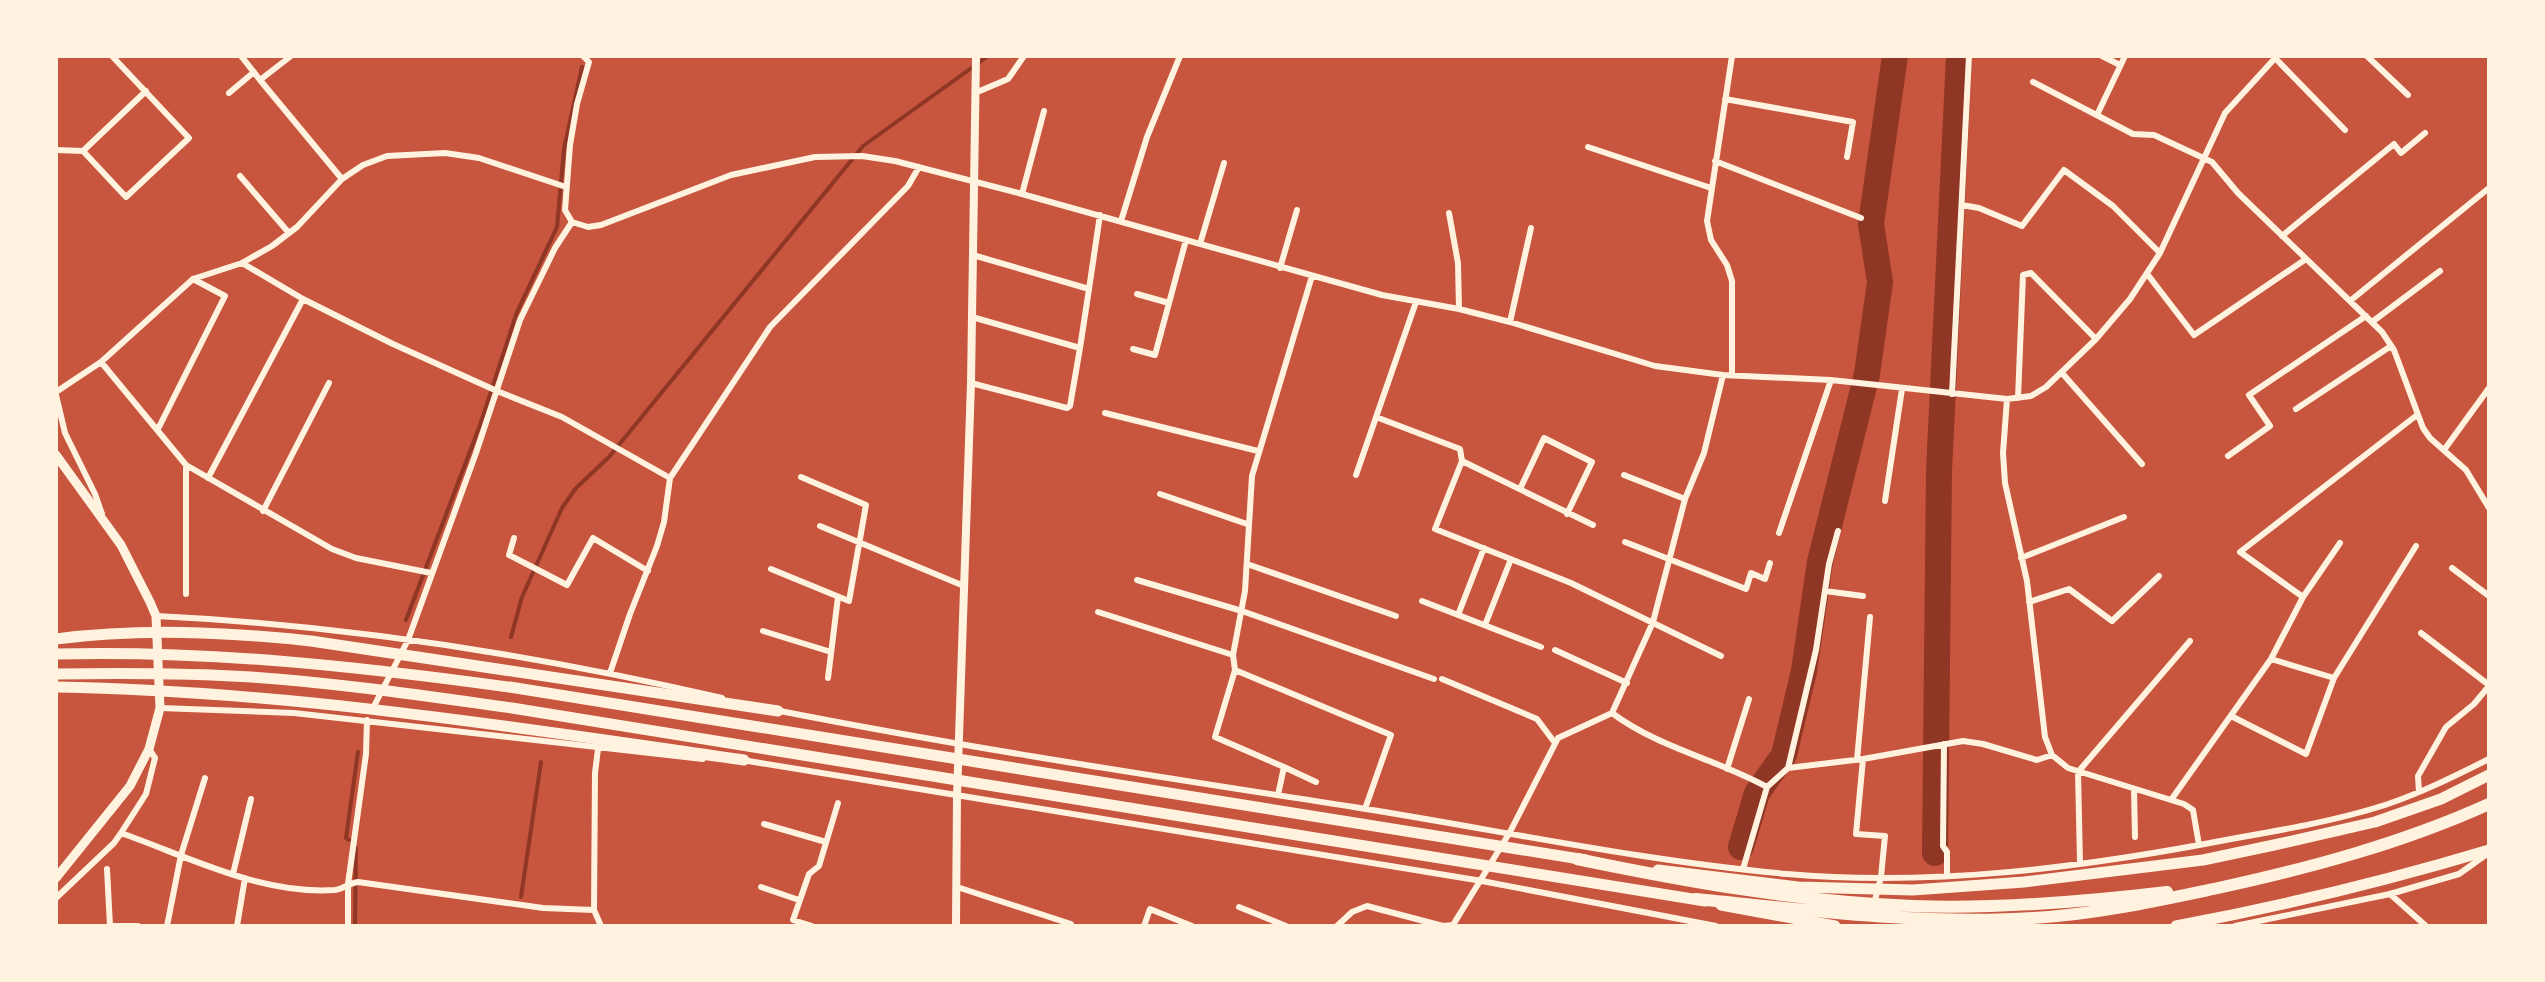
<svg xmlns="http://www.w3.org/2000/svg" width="2545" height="982" font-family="'Titillium Web',sans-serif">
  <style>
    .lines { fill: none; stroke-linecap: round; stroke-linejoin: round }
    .stream { stroke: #8f3625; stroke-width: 4 }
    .river { stroke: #8f3625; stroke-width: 26 }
    .minor { stroke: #fff3e0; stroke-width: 6 }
    .tertiary { stroke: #fff3e0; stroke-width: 8 }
    .secondary { stroke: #fff3e0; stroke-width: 9 }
    .trunk { stroke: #fff3e0; stroke-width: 11 }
    .motorway { stroke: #fff3e0; stroke-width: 12 }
  </style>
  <rect width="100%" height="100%" fill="#c8553d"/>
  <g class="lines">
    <path class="stream" d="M406,620L480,425L517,312L557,227L564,149L582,67
      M511,637L522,597L562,508L576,488L609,457L863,146L988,56
      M349,840L346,838L358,752
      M521,897L541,762
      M355,926L356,848"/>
    <path class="river" d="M1741,847L1757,793L1784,755L1804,671L1820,562L1867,374L1880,282L1871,224L1895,56
      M1935,853L1939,471L1959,56"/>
    <path class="minor" d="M112,56L189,138L126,197L83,151L146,91
      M241,56L260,80L291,56
      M583,56L589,62L577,104L570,145L565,210L572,222L588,227L601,225L731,175L815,157L862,156L895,161L1022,194L1382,295L1459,309L1510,322L1655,366L1723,375L1831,380L2007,399L2031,396L2046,387L2096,339L2130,299L2160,253L2225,113L2277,56
      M1732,56L1707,221L1711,240L1727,265L1732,281V374
      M2102,56L2120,65
      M2367,56L2408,95
      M2275,58L2345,130
      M260,80L342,179
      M2033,82L2133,134L2154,135L2212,162L2238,193L2382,332L2394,350L2423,428L2430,438L2466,470L2489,508
      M229,93L254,72
      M975,93L1008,79L1024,56
      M1725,99L1853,122L1847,157
      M2097,115L2125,56
      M1588,147L1711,188
      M56,150L83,151
      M1715,161L1861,218
      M240,176L289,233
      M1022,194L1044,111
      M1962,205L1979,208L2022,226L2064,170L2113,206L2160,253
      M1449,213L1458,263L1459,309
      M1121,221L1147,137L1180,56
      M2282,236L2394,144L2401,153L2425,133
      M1200,244L1224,163
      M973,255L1089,289L1100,215
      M242,263L303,299L393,344L497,391L562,417L670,478
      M1280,268L1297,210
      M2148,275L2194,335L2306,259
      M1137,294L1169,303
      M2350,301L2489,188
      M972,317L1080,348L1089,289
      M1510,322L1531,228
      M2372,322L2440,271
      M1133,349L1155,355L1186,240
      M101,362L186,465L332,549L356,558L431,573
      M2062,373L2142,464
      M971,383L1067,408L1070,406L1080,348
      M56,392L101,362L193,279L242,263L272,246L297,227L342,179L363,165L387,156L445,153L479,158L566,187
      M1952,394L1969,56
      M56,395L65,433L95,494L102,514
      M2018,398L2023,275L2031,273L2096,339
      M2007,399L2003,453L2005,483L2027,581L2045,737L2052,755L2068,768L2184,804L2193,810L2199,845
      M2296,409L2391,346
      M1105,413L1258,451
      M1376,417L1460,449L1462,461L1593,525
      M158,429L225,296L193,279
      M2444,450L2489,388
      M2228,456L2270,426L2249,395L2366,316
      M1462,461L1435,529L1571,583L1721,656
      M186,465V594
      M1356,475L1416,302
      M1624,475L1685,499
      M208,478L303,299
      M1520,489L1544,438L1592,462L1567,514
      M1160,494L1247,524
      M1885,501L1902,389
      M263,511L329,383
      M820,526L964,586
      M1779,533L1831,380
      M514,538L509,555L567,585L593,538L648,571
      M1625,542L1746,589L1751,573L1765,579L1770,563
      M2021,558L2124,517
      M1247,564L1396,616
      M2452,568L2489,596
      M771,569L849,601L866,505L801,477
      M1137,580L1242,611L1434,679
      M1825,591L1863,596
      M2303,597L2240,552L2417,415
      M1422,601L1541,647
      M2029,602L2069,589L2112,621L2159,576
      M1098,612L1233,655
      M1458,615L1484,548
      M156,616C346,625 536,655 722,698
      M1485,625L1511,559
      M763,631L831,652
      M2421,633L2489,685
      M1555,650L1627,683
      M2271,659L2334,678
      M1235,670L1391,735L1365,809
      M610,673L630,614L657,546L664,522L670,478L770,327L908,186L919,167
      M828,678L838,597
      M1442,679L1537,719L1555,743
      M160,708L294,713L703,759
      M372,710L408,640L476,453L520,320L555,248L572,222
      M775,710C967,748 1161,777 1354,807C1498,830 1642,861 1787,874C1934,887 2087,867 2231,839C2282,830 2335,821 2385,805C2421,793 2455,776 2489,759
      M1612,713C1659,748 1716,759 1767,787L1788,768L1863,759L1963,741L1983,744L2037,760L2052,755
      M2231,716L2306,754L2334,678L2416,546
      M1944,744L1943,846L1947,852V875
      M149,749L155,758L146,794L121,833C189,857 261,895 335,890C343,889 349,883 358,882L543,908L594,910
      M598,749L595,773L594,910L601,926
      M1863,759L1856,834L1885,836L1881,877L1874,904
      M742,760L1482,881L1716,926
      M1857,760L1870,617
      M1284,767L1316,782
      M1788,768L1816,650L1829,564L1838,531
      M1727,769L1749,699
      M2134,789L2135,837
      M2419,792L2418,776L2446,727L2474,704L2489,686
      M1278,795L1284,767L1215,737L1235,670L1233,655L1245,591L1252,476L1312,276
      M2171,800L2271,659L2303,597L2340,543
      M764,824L826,842
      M2080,863L2078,772L2190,641
      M107,869L110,926H138
      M1743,869L1767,787
      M233,874L251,799
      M761,887L799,900
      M957,887L1071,924
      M2390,894L2426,926
      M56,898L114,843L121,833
      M1239,907L1286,926
      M167,926L181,855L205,778
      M237,926L245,878
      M348,926V884L366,754L367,720
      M812,926L793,920L809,874L819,866L838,803
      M1144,926L1150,909L1192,926
      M1337,926L1352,912L1367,906L1443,926L1453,925L1510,832L1558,738L1612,713L1653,622L1685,499L1704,453L1723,375
      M2235,926L2390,894L2459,874L2487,854"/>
    <path class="tertiary" d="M956,926L957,796L971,383L976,56"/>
    <path class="secondary" d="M56,455L121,545L150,602L156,616L160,708L149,749L130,786L56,878"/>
    <path class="trunk" d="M56,639C141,628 226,632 311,641L778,711
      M56,654C211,650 363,667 516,688L1586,860
      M56,674C121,673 186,673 251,677C339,683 426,696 512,708L1705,901
      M56,687C287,691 515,727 744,760
      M1658,870L1798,887L1913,890L2024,882L2203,860L2274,845L2375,822L2441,799L2489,775
      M1721,905L1835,926
      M2176,926C2282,906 2386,881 2489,850"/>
    <path class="motorway" d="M1577,859C1688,882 1800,902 1913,906C1998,909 2083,902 2167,892
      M1696,899C1808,910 1920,925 2033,918C2097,914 2156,901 2218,888C2310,868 2403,843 2489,804"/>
  </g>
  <rect width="2545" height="982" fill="none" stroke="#fff3e0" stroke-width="116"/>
</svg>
